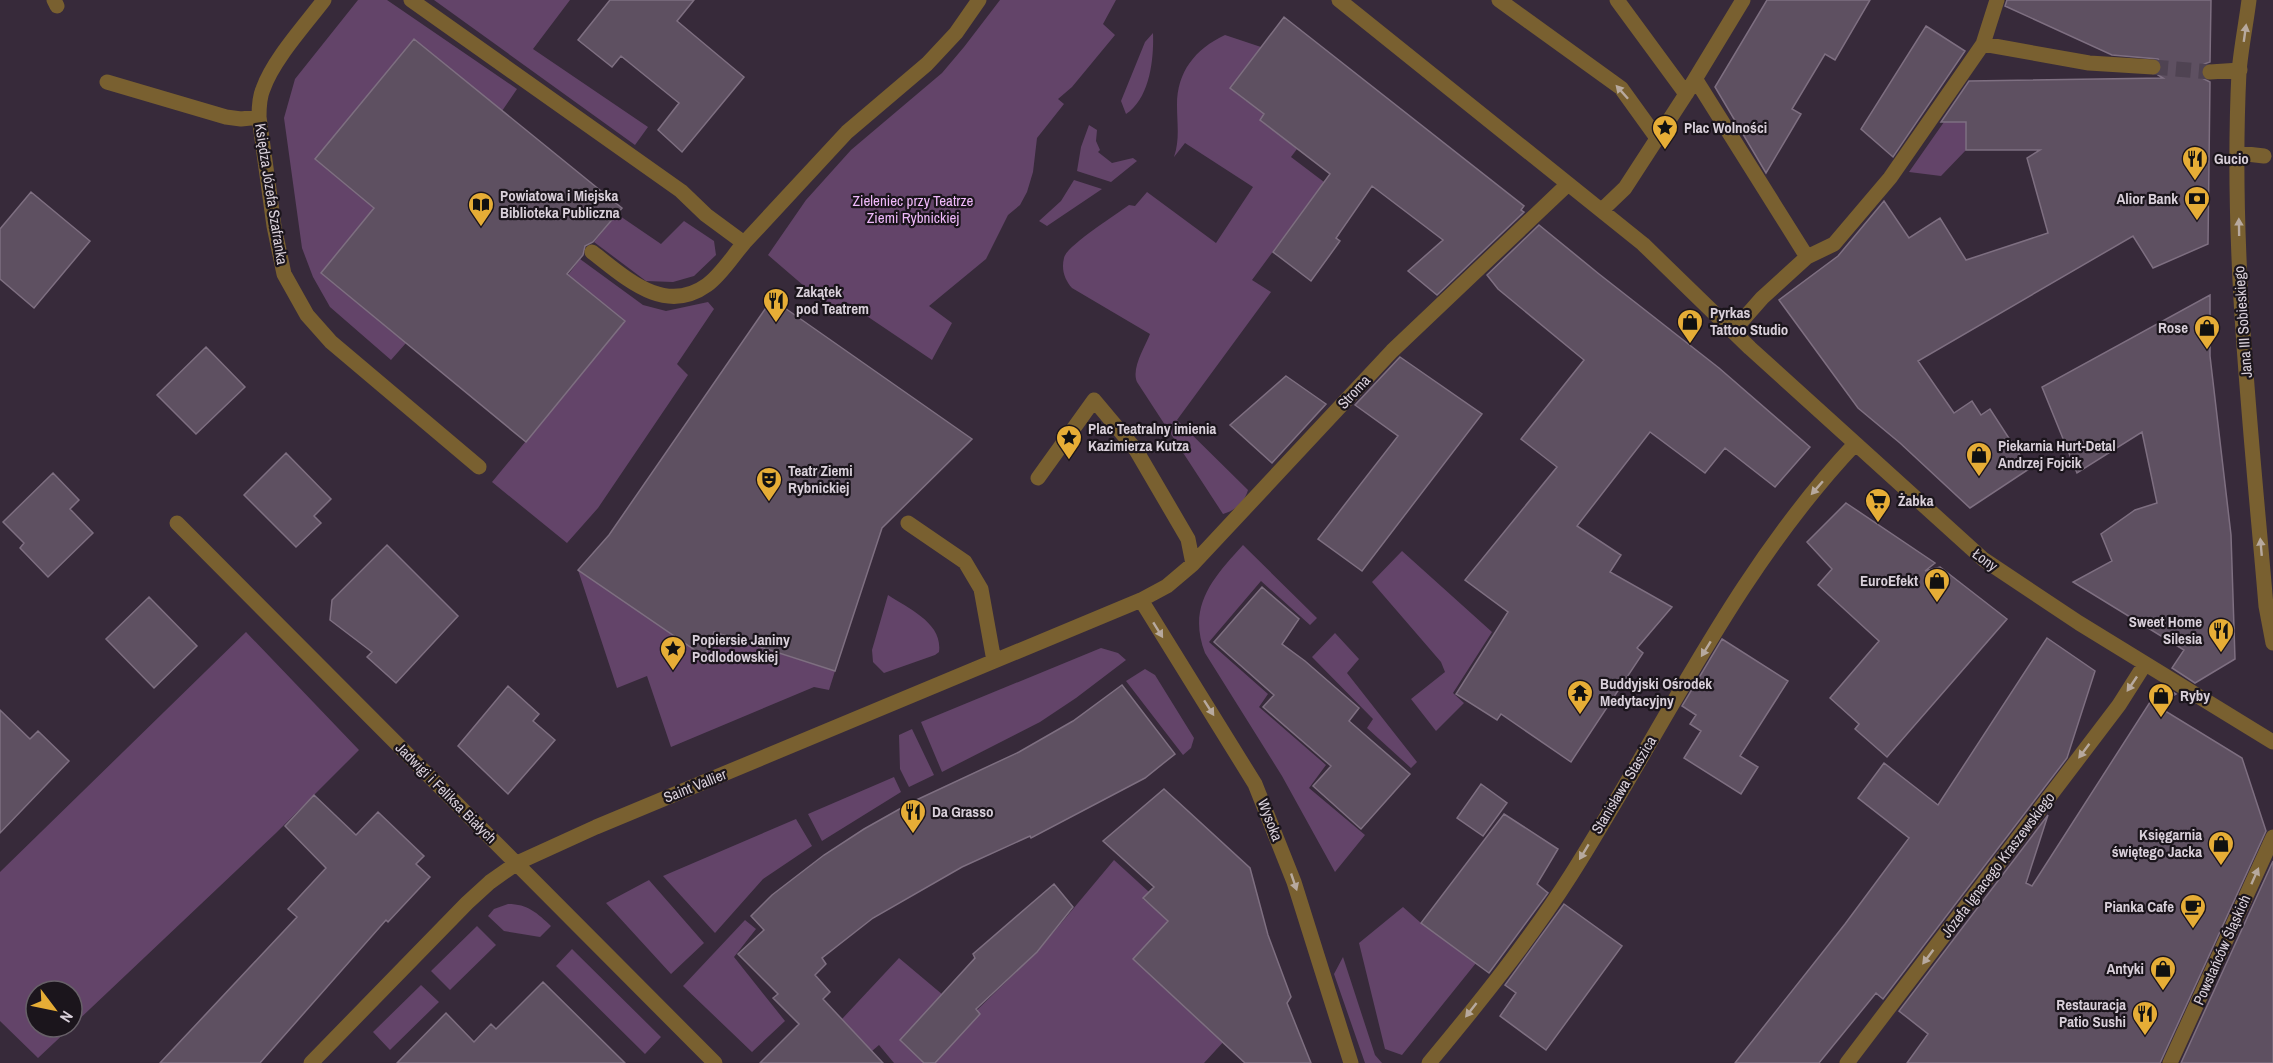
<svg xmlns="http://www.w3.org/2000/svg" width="2273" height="1063" font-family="'Archivo Narrow',sans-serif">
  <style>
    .green { fill: #634469 }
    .building { fill: #5e5061; stroke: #7e6f81; stroke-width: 1.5 }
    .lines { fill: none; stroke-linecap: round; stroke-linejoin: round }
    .minor-tunnel { stroke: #4f4352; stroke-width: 15; stroke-dasharray: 15 8; stroke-linecap: butt }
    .minor { stroke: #796030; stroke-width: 15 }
    .oneway { fill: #b7a99e }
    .labels { text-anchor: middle; stroke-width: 4.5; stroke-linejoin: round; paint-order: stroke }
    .poi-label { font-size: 15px; font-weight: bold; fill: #d9d0da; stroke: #1b151c; text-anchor: start }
    .street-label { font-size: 15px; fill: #d9d0da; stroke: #1b151c }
    .park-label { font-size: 15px; fill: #f0bafb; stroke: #1b151c }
  </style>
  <rect width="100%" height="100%" fill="#372a3a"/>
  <path class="green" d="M358,0H387L517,89L502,111L414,39L315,159L374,208L321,273L406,343L391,360L330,307L313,277L302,248L284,118L295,79Z
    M434,0H570L533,49L648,127L635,145Z
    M1000,0H1116L1103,24L1115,35L1072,87L1058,99L1064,104L1037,138L1033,172L1027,192L1020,205L1008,215L986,259L929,306L952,323L932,360L846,302L838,310L811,292L768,255L806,200L851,150L942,73L964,47Z
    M1153,33C1154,59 1150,98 1126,114L1121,101L1145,42Z
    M1225,35L1261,47L1230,88L1246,101L1252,94L1270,107L1260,120L1297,149L1291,157L1324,182L1252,280L1271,292L1177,420L1248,490C1244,503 1236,510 1223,514L1137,382C1131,368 1145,347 1150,334L1072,288C1065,280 1061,270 1064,258C1066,246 1117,214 1129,205L1135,206L1147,192L1216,243L1253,187L1185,143L1174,157C1180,139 1177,124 1177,105C1177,72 1195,49 1225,35Z
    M1944,122H1966V150L1941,176L1909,172Z
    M1089,125L1097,130L1096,141L1100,150L1098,152L1112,163L1133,158L1137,161L1111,182L1077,171L1081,147Z
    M1074,180L1102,189L1047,226L1039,221L1061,201Z
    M617,214L661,244L684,221L714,241L716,255L694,276L673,282L646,281L594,242Z
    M580,259L643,305L666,311L708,302L714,309L677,364L688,375L598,508L567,543L492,482L625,321L568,275Z
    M1243,545L1317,618L1310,625L1261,581L1209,642L1268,694L1259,707L1326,765L1309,788L1365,835L1335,872L1282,776L1205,653C1187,606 1213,578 1243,545Z
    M1402,551L1492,632L1453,693L1464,703L1436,731L1411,699L1445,672L1441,662L1372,582Z
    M578,570L705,657L714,632L835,671L829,690L814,687L671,747L647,676L617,688Z
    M888,595C909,609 943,623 939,652L935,655L884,673L873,662L872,650Z
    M246,632L359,750L276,833L72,1026V991H36V1027H71L38,1058L0,1021V872Z
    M1335,633L1359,659L1347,673L1417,762L1411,768L1367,728L1373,719L1312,657Z
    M1101,648L1118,653L1126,660L1076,698L1040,722L942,772L921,722Z
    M1145,669L1155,675L1194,738L1191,748L1183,755L1126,681Z
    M912,729L934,775L909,787L900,769L899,735Z
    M894,777L901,792L822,841L808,814Z
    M796,819L812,846L763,879L715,933L663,876Z
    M1114,860L1149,892L1143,899L1159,912L1170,902L1184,1006L1194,1015L1237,1027L1204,1063H935L977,1010L1037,952Z
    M649,880L704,943L671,974L606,903Z
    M508,904C528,904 537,913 551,926L540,937L504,931L488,916L494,909Z
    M1403,907L1421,923L1476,963L1402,1055L1385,1049L1359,943Z
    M745,920L756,929L734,957L785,1021L752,1052L683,986Z
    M477,926L496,945L450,990L431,971Z
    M572,949L661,1037L645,1054L556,966Z
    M1343,957L1375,1055L1382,1063H1365L1334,974Z
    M899,958L943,995L925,1046L916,1056L924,1063H894L879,1045L872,1051L842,1019Z
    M421,985L439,1002L390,1050L373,1032Z"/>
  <path class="building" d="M610,0H694L677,21L744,77L682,152L658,130L679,103L621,56L612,67L578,40Z
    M1767,0H1870L1835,60L1825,54L1792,109L1801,114L1766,173L1715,87Z
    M2007,0H2211L2210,62L2204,64L2200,72L2202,78L2210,82L2208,244L2153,268L2133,236L1918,361L1954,413L1972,401L1981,415L1990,409L2029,469L1970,508L1900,443L1858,408L1779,300L1838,256L1884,201L1909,238L1940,218L1966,260L2048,233L2027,158L2040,150H1966V122H1941L1969,81L2163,78L2158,75L2163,67L2158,59L2112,55L2005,6Z
    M1284,17L1524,206L1521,210L1524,212L1437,295L1408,271L1443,240L1372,186L1336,238L1340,241L1311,281L1273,252L1330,174L1260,120L1264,114L1230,88Z
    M1926,26L1965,51L1893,157L1861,129Z
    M414,39L622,208L593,242L585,246L583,255L567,274L625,321L526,442L321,273L374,208L315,159Z
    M31,192L90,241L34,308L0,279V229Z
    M1539,225L1599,274L1719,368L1810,447L1775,487L1725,448L1705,473L1650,432L1577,526L1621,555L1610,572L1672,607L1637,648L1643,653L1571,762L1501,714L1497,720L1456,694L1508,612L1465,580L1557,467L1521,439L1584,360L1498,289L1487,275Z
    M2210,295V356L2231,535L2235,659L2195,683L2172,668L2184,650L2073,582L2112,561L2101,534L2135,510L2157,503L2142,432L2077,473L2042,387Z
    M772,299L972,439L882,528L835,671L714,632L705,657L578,570L609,535Z
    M206,347L245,387L196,434L157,395Z
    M1400,357L1482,414L1362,571L1318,539L1398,436L1355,405Z
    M1286,376L1326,404L1272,463L1230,425Z
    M286,453L331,499L314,516L321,523L296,547L244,495Z
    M53,473L79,500L70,509L93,533L48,577L20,548L24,543L3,522Z
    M1846,503L1935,563L1925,571L1940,567L2007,619L1887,757L1855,729L1859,724L1830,698L1879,641L1818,585L1832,569L1807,542Z
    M387,545L458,616L396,683L367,657L372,652L330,620L332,600Z
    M1262,587L1299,619L1282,644L1305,661L1359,708L1349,721L1410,774L1361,829L1313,786L1331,766L1263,707L1274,695L1214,642Z
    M149,597L197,646L154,688L106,639Z
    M2047,638L2095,671L2067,758L1883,999L1876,993L1819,1063H1735L1845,924L1909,838L1858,798L1884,763L1938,805Z
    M1722,639L1788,681L1740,756L1758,767L1741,794L1684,758L1701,731L1690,724L1696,715L1682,706Z
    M1122,685L1175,754L1145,778L1031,838L1030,836L962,867L873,918L822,958L826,964L815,975L830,992L823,999L883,1063H760L799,1024L773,998L778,994L738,954L764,930L751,916L772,895L824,855L864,829L912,802L1019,752L1073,721Z
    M2161,685L2176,694L2157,706L2242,758L2266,831L2160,1063H1907L1928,1034L1899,1011L2048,815L2026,883L2032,886Z
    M508,686L539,714L533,721L555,740L508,794L458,746Z
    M0,710L30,739L38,731L69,761L0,833Z
    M1481,784L1507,803L1483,836L1457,818Z
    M1164,789L1250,868L1268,935L1291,997L1287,1003L1311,1063H1245L1133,959L1168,921L1143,898L1154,887L1103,841Z
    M314,795L356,835L378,812L424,856L416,864L430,877L388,922L386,920L260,1063H160L297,917L288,909L326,868L285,826Z
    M1504,814L1558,849L1537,884L1548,893L1489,973L1421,923Z
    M2273,861V1063H2181Z
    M1054,884L1073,907L1037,952L976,1009L980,1014L935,1063H924L900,1040L975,958L973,954Z
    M1564,904L1622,946L1546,1050L1500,1016L1516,993L1505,985Z
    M543,982L625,1063H397L446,1013L474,1042L491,1024L496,1029Z"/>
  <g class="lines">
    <path class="minor-tunnel" d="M2153,67L2210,72"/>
    <path class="minor" d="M54,0L57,6
      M324,0C305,25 273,60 263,89C259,98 259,108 259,117L274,226L284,274L307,315L331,342L479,467
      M411,0L681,191L706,215L744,243L847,132L927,64L956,33L979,0
      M1339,0L1643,244L1750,348L1983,559L2079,623L2273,742
      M1499,0L1621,88L1657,138
      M1617,0L1686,94
      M2249,0C2246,24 2241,48 2239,72C2230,251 2251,428 2266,606L2273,643
      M1983,44L2089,63L2153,67
      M2210,72L2240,70
      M1696,80L1807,257
      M107,82L226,117L241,119L259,117
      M2238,153L2264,156
      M1602,210L1625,188L1686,94L1743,0
      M592,252C625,277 664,316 707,285C721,275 732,257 744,243
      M1733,331L1762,298L1807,257L1834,244L1890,178L1983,44L1997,0
      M1038,478L1094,400L1136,450L1188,539L1193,564
      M177,523L715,1063
      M908,523L965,562L981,589L994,661
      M1141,600L1255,784L1294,882L1351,1063
      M311,1063L467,903L490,882L517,863L596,827L1141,600L1167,586L1193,564L1392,351L1568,184
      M1429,1063C1479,1003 1529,941 1571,875C1663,730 1736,570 1855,444
      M1847,1063L2119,705L2145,664
      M2170,1063L2273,837"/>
  </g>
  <defs><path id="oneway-solid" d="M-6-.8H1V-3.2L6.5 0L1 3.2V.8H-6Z" transform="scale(1.5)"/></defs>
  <g class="oneway">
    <use href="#oneway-solid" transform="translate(2245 33) rotate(-82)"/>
    <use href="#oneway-solid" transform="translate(1622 92) rotate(-132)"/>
    <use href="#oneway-solid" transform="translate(2239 227) rotate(-91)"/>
    <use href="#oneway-solid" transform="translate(1817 488) rotate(131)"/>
    <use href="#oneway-solid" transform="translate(2261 547) rotate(-95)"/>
    <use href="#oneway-solid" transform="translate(1158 630) rotate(58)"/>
    <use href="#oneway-solid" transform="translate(1706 649) rotate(122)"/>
    <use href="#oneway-solid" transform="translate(2132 684) rotate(124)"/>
    <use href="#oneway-solid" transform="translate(1209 708) rotate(57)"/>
    <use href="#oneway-solid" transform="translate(2084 751) rotate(127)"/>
    <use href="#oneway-solid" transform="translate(1584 852) rotate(121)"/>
    <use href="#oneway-solid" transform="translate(2255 876) rotate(-66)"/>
    <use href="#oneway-solid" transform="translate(1294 882) rotate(71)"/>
    <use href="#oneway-solid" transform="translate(1928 957) rotate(127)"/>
    <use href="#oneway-solid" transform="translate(1471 1010) rotate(128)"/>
  </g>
  <defs>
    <symbol id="sight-pin" viewBox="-11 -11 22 30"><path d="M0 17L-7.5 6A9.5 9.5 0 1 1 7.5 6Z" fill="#e6ad36" stroke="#1b151c"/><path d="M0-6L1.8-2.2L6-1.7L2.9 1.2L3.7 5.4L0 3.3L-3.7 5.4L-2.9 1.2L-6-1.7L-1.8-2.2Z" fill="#111"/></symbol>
    <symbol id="restaurant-pin" viewBox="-11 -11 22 30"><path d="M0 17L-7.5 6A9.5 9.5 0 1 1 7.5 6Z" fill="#e6ad36" stroke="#1b151c"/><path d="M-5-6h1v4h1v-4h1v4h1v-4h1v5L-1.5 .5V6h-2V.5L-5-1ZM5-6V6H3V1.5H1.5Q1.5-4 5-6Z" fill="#111"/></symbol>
    <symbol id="bank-pin" viewBox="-11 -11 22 30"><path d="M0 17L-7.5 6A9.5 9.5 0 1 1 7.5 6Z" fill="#e6ad36" stroke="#1b151c"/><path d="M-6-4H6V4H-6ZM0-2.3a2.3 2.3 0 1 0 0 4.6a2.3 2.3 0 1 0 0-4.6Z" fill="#111"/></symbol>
    <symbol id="library-pin" viewBox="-11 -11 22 30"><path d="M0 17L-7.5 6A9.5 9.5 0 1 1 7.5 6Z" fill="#e6ad36" stroke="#1b151c"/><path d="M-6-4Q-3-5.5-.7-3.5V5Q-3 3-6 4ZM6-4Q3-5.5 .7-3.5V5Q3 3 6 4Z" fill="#111"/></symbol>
    <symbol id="shop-pin" viewBox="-11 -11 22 30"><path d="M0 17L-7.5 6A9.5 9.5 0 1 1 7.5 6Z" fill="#e6ad36" stroke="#1b151c"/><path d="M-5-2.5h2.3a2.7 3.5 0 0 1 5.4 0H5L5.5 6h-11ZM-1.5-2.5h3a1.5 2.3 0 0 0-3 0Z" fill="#111"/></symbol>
    <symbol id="theatre-pin" viewBox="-11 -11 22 30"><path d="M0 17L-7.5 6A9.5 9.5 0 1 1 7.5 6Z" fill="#e6ad36" stroke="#1b151c"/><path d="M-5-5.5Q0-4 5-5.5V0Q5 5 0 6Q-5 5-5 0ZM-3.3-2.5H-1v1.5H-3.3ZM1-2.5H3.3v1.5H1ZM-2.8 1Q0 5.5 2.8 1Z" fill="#111"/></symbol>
    <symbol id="supermarket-pin" viewBox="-11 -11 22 30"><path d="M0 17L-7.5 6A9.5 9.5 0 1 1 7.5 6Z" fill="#e6ad36" stroke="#1b151c"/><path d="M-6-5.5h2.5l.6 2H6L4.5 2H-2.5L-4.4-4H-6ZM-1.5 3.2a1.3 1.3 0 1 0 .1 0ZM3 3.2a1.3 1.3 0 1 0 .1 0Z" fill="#111"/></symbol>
    <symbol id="temple-pin" viewBox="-11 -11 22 30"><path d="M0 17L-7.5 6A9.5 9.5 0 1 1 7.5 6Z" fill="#e6ad36" stroke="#1b151c"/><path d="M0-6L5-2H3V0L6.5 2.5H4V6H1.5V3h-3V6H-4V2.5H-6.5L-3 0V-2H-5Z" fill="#111"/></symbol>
    <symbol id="cafe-pin" viewBox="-11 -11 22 30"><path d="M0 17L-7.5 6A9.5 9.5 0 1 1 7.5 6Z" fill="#e6ad36" stroke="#1b151c"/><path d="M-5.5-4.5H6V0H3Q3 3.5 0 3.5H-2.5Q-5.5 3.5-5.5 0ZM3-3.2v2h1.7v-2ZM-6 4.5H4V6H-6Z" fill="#111"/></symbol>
  </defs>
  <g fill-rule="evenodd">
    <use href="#sight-pin" x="1650" y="113" width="30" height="40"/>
    <use href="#restaurant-pin" x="2180" y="144" width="30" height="40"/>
    <use href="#bank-pin" x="2182" y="184" width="30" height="40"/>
    <use href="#library-pin" x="466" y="190" width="30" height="40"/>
    <use href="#restaurant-pin" x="761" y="286" width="30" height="40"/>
    <use href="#shop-pin" x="1675" y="307" width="30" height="40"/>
    <use href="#shop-pin" x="2192" y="313" width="30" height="40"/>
    <use href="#sight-pin" x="1054" y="423" width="30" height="40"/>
    <use href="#shop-pin" x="1964" y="440" width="30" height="40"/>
    <use href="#theatre-pin" x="754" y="465" width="30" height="40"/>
    <use href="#supermarket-pin" x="1863" y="486" width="30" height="40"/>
    <use href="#shop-pin" x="1922" y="566" width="30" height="40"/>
    <use href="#restaurant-pin" x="2206" y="616" width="30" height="40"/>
    <use href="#sight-pin" x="658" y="634" width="30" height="40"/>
    <use href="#temple-pin" x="1565" y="678" width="30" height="40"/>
    <use href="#shop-pin" x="2146" y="681" width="30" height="40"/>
    <use href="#restaurant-pin" x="898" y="797" width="30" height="40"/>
    <use href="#shop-pin" x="2206" y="829" width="30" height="40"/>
    <use href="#cafe-pin" x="2178" y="892" width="30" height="40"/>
    <use href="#shop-pin" x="2148" y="954" width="30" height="40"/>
    <use href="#restaurant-pin" x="2130" y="999" width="30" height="40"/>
  </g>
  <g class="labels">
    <g class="poi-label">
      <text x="1684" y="133">Plac Wolności</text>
      <text x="2214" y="164">Gucio</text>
      <text x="500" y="201">Powiatowa i Miejska<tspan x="500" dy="17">Biblioteka Publiczna</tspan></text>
      <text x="2178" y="204" text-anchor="end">Alior Bank</text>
      <text x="796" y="297">Zakątek<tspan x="796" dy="17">pod Teatrem</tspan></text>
      <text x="1710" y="318">Pyrkas<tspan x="1710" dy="17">Tattoo Studio</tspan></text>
      <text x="2188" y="333" text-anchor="end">Rose</text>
      <text x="1088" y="434">Plac Teatralny imienia<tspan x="1088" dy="17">Kazimierza Kutza</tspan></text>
      <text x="1998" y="451">Piekarnia Hurt-Detal<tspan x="1998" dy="17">Andrzej Fojcik</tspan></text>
      <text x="788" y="476">Teatr Ziemi<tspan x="788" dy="17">Rybnickiej</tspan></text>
      <text x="1898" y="506">Żabka</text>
      <text x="1918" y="586" text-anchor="end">EuroEfekt</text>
      <text x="2202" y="627" text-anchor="end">Sweet Home<tspan x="2202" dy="17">Silesia</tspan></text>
      <text x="692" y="645">Popiersie Janiny<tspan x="692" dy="17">Podlodowskiej</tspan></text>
      <text x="1600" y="689">Buddyjski Ośrodek<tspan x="1600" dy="17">Medytacyjny</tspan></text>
      <text x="2180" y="701">Ryby</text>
      <text x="932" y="817">Da Grasso</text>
      <text x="2202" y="840" text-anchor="end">Księgarnia<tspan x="2202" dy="17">świętego Jacka</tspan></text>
      <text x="2174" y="912" text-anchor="end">Pianka Cafe</text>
      <text x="2144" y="974" text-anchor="end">Antyki</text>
      <text x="2126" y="1010" text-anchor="end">Restauracja<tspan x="2126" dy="17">Patio Sushi</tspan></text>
    </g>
    <g class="street-label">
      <text transform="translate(271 194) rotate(81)" y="5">Księdza Józefa Szafranka</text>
      <text transform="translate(2243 322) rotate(-94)" y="5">Jana III Sobieskiego</text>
      <text transform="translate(1354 392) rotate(-47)" y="5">Stroma</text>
      <text transform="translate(1985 560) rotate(37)" y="5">Łony</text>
      <text transform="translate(1624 785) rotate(-59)" y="5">Stanisława Staszica</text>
      <text transform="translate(695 786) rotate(-22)" y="5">Saint Vallier</text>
      <text transform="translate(446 793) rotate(45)" y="5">Jadwigi i Feliksa Białych</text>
      <text transform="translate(1270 820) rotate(69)" y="5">Wysoka</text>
      <text transform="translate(1998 865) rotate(-53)" y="5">Józefa Ignacego Kraszewskiego</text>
      <text transform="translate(2222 950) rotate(-66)" y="5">Powstańców Śląskich</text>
    </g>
    <g class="park-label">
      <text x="913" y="206">Zieleniec przy Teatrze<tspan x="913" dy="17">Ziemi Rybnickiej</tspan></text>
    </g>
  </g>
  <g transform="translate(54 1009) rotate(122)"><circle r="28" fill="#1b151c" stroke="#676068" stroke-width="1.5"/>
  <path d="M0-4.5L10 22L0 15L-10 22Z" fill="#e6ad36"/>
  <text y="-9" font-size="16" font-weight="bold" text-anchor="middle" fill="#d9d0da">N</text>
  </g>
</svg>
